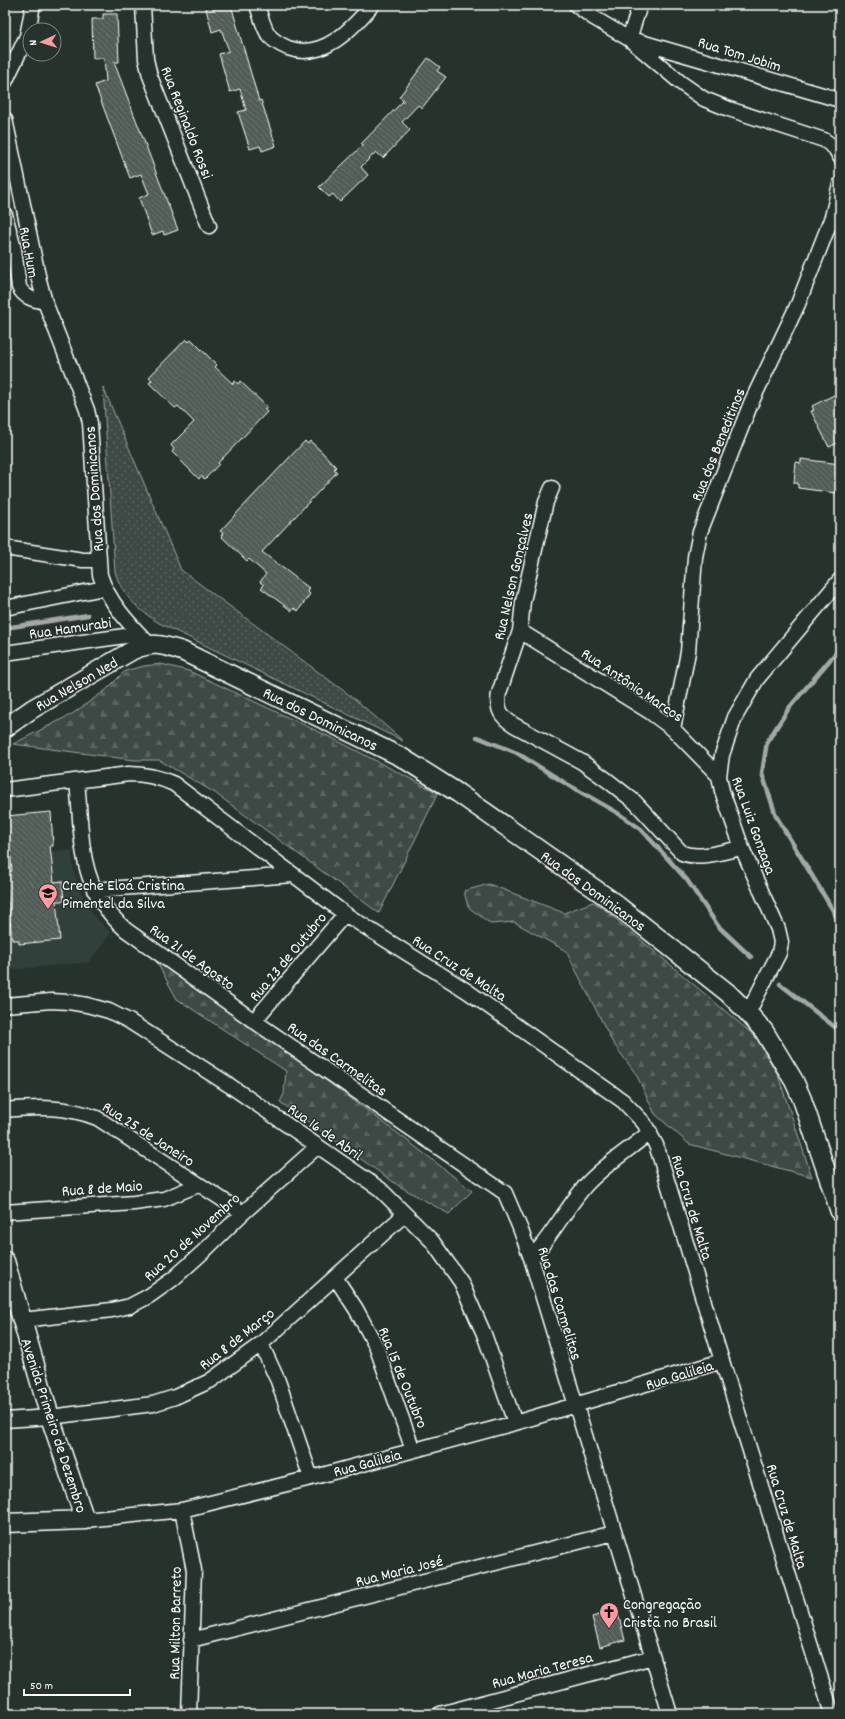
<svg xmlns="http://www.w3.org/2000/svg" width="845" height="1719" font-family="Dekko,sans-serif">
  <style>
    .built { fill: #333f3a }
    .grass { fill: url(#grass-dots); stroke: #9ea4a2 }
    .forest { fill: url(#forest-firs); stroke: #9ea4a2 }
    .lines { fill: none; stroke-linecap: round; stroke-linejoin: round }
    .stream { stroke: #a4a9a7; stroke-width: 4.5 }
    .building { fill: url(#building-back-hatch); stroke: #fff }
    .minor-casing { stroke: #fff; stroke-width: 17 }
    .tertiary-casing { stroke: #fff; stroke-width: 21 }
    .minor { stroke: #26332d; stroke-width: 14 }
    .tertiary { stroke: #26332d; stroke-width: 18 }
    .labels { text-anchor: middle; stroke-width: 3; stroke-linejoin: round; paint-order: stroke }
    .street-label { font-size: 16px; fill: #fff; stroke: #26332d }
    .poi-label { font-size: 16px; fill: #fff; stroke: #26332d; text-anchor: start }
  </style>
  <defs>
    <pattern id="grass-dots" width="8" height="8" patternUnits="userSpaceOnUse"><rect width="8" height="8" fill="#3e4944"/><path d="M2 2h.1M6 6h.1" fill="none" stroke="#5b6460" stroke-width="1.8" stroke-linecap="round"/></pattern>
    <pattern id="forest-firs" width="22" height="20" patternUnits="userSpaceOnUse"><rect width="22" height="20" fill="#3e4944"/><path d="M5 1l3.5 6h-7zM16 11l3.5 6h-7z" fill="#5b6460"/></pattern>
    <pattern id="building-back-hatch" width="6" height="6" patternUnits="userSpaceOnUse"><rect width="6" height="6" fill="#515c57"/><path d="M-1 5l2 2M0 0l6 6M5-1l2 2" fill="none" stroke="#6b7470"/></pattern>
  </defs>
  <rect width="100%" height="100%" fill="#26332d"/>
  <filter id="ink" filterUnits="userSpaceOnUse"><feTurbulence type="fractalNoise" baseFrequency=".025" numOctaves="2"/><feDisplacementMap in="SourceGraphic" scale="8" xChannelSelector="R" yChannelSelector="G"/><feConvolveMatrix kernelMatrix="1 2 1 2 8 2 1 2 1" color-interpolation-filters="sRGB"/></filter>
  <g filter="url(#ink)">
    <path class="built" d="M72,850L73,868L80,891L93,915L111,933L89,962L8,970L5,950V854Z"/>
    <path class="grass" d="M103,387L181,570L356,700L403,741L159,623C139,610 122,596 115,572Z"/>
    <path class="forest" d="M161,664L189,671L332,738L438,793L379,913L215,793L159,760H134L13,744L72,714L106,690L125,671L144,666Z
      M489,884L564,913L593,902L603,908L756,1037L778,1075L812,1177L689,1144L655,1114L636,1074L613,1043L566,951L514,922L491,924L468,907L464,891Z
      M156,961C263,1035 370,1109 472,1191L449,1214L399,1186L280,1102L284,1094L286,1071L177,999Z"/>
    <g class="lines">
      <path class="stream" d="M5,628L88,615
        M840,648L789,708L767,742L762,773L776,816L834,912L840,927
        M477,737L517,753L565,783L616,812L641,829L687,880L718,926L751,957
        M780,984L840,1031"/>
    </g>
    <path class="building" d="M205,5H231L259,101L261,100L276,146L262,151L260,146L250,149L238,112L246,110L240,89L230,92L219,54L229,51L221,29L212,32Z
      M103,14H117L119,62H114L178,230L164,235L163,231L152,235L139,198L149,194L141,174L130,178L95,85L106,81L104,58H93L92,19H103Z
      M428,58L440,67L437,71L446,77L422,108L418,105L402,122L410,130L383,158L376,152L361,167L368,175L340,202L333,194L329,197L319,187L363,145L361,144L404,100L399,97Z
      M186,339L189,342L191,339L217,365L215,367L233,384L235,381L238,384L240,381L267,407L264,409L267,412L218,463L219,464L205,479L201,476L199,479L172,452L174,449L171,445L194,422L178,406L175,408L149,383L152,380L149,377Z
      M840,392V442L829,447L811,411L814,410L812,406Z
      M305,441L308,444L310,441L321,451L336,467L334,469L337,472L262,552L309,588L307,591L310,594L298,611L294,608L292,611L261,588L264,585L260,582L266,574L249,559L247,561L221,536L223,533L220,531Z
      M801,459L840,464V489H836V493L798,488V483H794L796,462L801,463Z
      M51,812L53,846H50L54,882L62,881L64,901H56L60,940L19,944V940H12L5,872L12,871L10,849H5V816Z
      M617,1610L625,1640L600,1647L592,1617Z"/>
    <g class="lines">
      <defs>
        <path id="minor" d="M143,5L146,59L150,76L209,226
          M257,5C260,14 263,26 268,34C272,40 281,45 288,48C322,61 352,29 372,5
          M576,5L594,18L629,39L681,83L704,99L729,109L824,140L835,148L840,157
          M629,39L640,5
          M634,40L840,100
          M5,82L27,36L33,5
          M5,119L39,280L45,302L87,410L90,423L100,575C108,601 129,624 149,644
          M5,215L14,249L19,287C24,298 35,300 45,302
          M552,488L546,502L523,601L520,631L499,693C496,709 501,717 514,725L582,762L607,780L635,802L682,853C700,860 724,851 742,848
          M5,548L83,560H98
          M5,608L104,588
          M520,631L650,712L673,729L719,776
          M5,653L139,634
          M673,729L688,652L695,557L700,532L751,403L798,304L832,217L840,184
          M77,781C83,841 77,887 126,930L254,1021L505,1193L520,1228L531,1258L670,1714
          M5,790L129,774C145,774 159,777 174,784L345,914L467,991L623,1101L644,1123L656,1145L660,1157L718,1348L832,1714
          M94,890L293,875
          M5,1005L51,1001L69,1002L87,1005L109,1011L129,1021L229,1085L380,1189L432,1241L461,1282L484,1334L515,1423
          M748,1013L779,953L781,942L778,929L742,848L722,791L719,776L722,755L735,717L757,679L840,580
          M254,1021L345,914
          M5,1110C38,1107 66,1106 97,1118L243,1213
          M5,1212L134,1203L164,1199L198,1185
          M531,1258C552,1236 566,1208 586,1185C604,1165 629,1150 650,1132
          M335,1277L356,1309L376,1346L413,1450
          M22,1320L112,1310L130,1306L149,1296L173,1279L203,1252L243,1213L318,1146
          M261,1344L278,1381L311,1478
          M5,1420L50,1417L153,1404L175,1397L210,1381L261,1344L405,1214
          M182,1510L194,1570L189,1714
          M85,1520L182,1510L311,1478L515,1423L722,1361
          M191,1640L614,1533
          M440,1714L653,1657"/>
        <path id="tertiary" d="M5,728L32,709L133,650C154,642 160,644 182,651L401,757L458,793L608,898L728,993L748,1013L764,1031L794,1081L802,1099L840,1212
          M5,1261L50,1417L85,1520L5,1523"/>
      </defs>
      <use href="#minor" class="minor-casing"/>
      <use href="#tertiary" class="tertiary-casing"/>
      <use href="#minor" class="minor"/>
      <use href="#tertiary" class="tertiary"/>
    </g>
  </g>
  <defs>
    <symbol id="school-pin" viewBox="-11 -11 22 30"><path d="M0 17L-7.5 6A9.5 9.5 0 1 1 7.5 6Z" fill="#ff9aa2" stroke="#26332d"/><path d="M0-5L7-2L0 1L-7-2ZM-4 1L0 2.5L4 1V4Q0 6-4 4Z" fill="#111"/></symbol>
    <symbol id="church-pin" viewBox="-11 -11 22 30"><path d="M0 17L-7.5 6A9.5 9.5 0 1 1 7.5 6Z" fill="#ff9aa2" stroke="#26332d"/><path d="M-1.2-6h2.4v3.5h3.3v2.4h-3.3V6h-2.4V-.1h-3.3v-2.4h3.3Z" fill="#111"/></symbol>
  </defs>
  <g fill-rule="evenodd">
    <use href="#school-pin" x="37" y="882" width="22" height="30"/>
    <use href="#church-pin" x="598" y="1601" width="22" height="30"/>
  </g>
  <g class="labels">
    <g class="street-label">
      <text transform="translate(740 53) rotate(17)" y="6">Rua Tom Jobim</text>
      <text transform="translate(188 122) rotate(69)" y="6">Rua Reginaldo Rossi</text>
      <text transform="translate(30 252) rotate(79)" y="6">Rua Hum</text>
      <text transform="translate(717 444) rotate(-68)" y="6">Rua dos Beneditinos</text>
      <text transform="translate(93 489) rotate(-94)" y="6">Rua dos Dominicanos</text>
      <text transform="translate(512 576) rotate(-77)" y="6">Rua Nelson Gonçalves</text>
      <text transform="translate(70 627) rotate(-8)" y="6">Rua Hamurabi</text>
      <text transform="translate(76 683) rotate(-30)" y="6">Rua Nelson Ned</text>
      <text transform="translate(633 684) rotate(34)" y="6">Rua Antônio Marcos</text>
      <text transform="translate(321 718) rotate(26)" y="6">Rua dos Dominicanos</text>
      <text transform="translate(755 825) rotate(70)" y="6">Rua Luiz Gonzaga</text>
      <text transform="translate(594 890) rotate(36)" y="6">Rua dos Dominicanos</text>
      <text transform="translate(193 956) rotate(36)" y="6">Rua 21 de Agosto</text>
      <text transform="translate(287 956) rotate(-50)" y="6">Rua 23 de Outubro</text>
      <text transform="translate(460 967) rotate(33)" y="6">Rua Cruz de Malta</text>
      <text transform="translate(338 1058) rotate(35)" y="6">Rua das Carmelitas</text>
      <text transform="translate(326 1131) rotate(35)" y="6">Rua 16 de Abril</text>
      <text transform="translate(149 1133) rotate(33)" y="6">Rua 25 de Janeiro</text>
      <text transform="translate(102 1187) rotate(-4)" y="6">Rua 8 de Maio</text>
      <text transform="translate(693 1207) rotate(73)" y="6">Rua Cruz de Malta</text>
      <text transform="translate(191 1236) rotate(-42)" y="6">Rua 20 de Novembro</text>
      <text transform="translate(561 1303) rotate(73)" y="6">Rua das Carmelitas</text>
      <text transform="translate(236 1338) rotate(-38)" y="6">Rua 8 de Março</text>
      <text transform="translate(679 1374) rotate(-17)" y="6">Rua Galileia</text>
      <text transform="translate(404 1377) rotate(68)" y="6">Rua 15 de Outubro</text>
      <text transform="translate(55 1425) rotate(72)" y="6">Avenida Primeiro de Dezembro</text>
      <text transform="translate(367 1462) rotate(-15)" y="6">Rua Galileia</text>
      <text transform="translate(788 1516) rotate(73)" y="6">Rua Cruz de Malta</text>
      <text transform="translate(399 1570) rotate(-14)" y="6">Rua Maria José</text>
      <text transform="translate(174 1623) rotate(-89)" y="6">Rua Milton Barreto</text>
      <text transform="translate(542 1669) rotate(-15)" y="6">Rua Maria Teresa</text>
    </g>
    <g class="poi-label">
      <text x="62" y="890">Creche Eloá Cristina<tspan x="62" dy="18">Pimentel da Silva</tspan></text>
      <text x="623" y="1609">Congregação<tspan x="623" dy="18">Cristã no Brasil</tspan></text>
    </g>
  </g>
  <rect width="845" height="1719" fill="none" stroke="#26332d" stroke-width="20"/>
  <rect x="10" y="10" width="825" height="1699" fill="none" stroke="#fff" stroke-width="1.5" filter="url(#ink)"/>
  <g transform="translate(42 42) rotate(266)"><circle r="19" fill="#26332d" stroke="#7d8581"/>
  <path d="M0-3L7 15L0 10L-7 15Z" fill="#ff9aa2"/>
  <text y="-6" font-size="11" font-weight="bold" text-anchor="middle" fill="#ffffff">N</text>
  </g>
  <path d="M24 1689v6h106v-6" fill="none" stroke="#ffffff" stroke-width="2"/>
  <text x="30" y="1689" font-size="12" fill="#ffffff" stroke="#26332d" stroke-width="3" paint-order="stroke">50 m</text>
</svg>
